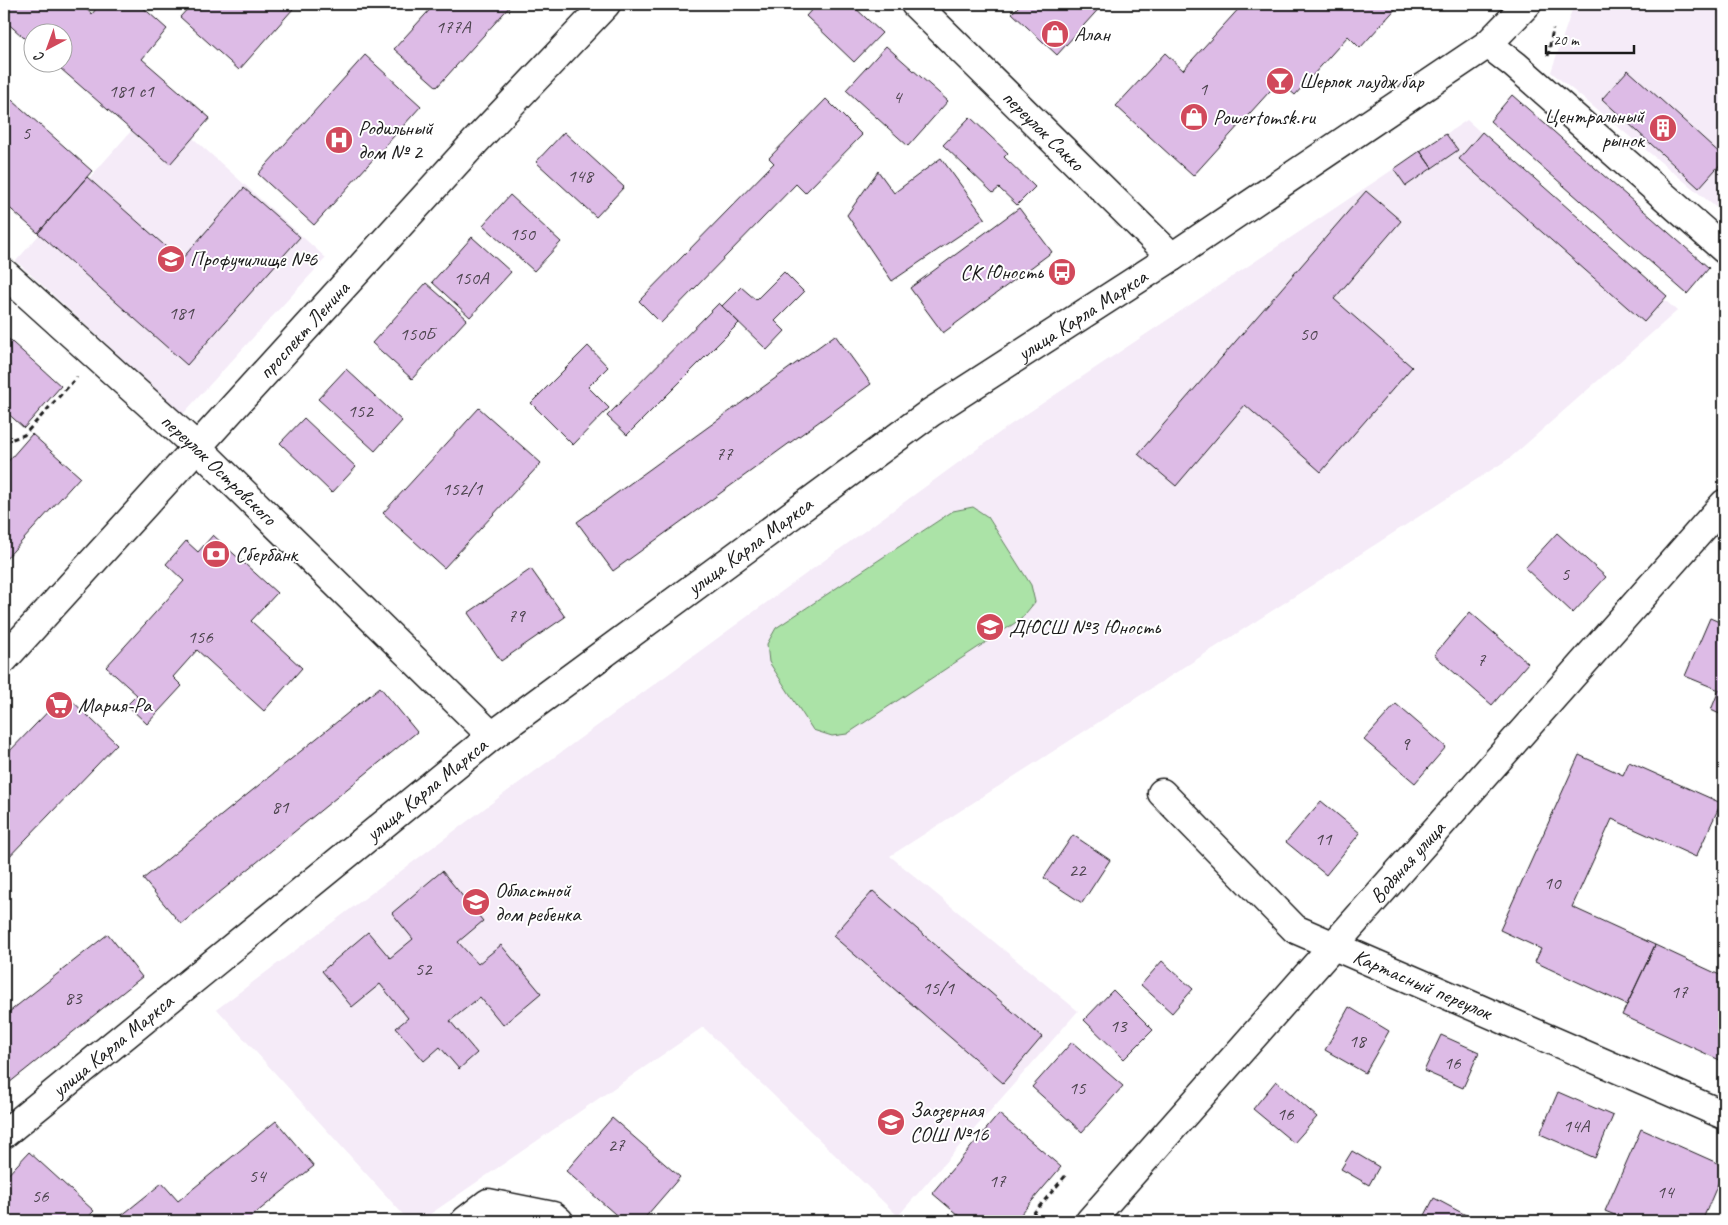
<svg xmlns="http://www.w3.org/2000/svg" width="1728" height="1225" font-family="Caveat,sans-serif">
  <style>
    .built { fill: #f5ebf8 }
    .green { fill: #abe3a7; stroke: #648062 }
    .building { fill: #ddbbe6; stroke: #1c1c1c }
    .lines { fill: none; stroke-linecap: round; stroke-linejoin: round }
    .street-casing { stroke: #1c1c1c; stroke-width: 31 }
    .secondary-casing { stroke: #1c1c1c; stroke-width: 31 }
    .primary-casing { stroke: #1c1c1c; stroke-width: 31 }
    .path { stroke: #1c1c1c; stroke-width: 3; stroke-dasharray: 5 4; stroke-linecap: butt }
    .street { stroke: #fff; stroke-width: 28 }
    .secondary { stroke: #fff; stroke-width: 28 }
    .primary { stroke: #fff; stroke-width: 28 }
    .labels { text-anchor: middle; stroke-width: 4; stroke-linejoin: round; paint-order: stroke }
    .number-label { font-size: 19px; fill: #4c444e }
    .poi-label { font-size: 21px; fill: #1c1c1c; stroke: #fff; text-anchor: start }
    .street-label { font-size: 21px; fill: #1c1c1c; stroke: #fff }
  </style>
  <rect width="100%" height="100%" fill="#fff"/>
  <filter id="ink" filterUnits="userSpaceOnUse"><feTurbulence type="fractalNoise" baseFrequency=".02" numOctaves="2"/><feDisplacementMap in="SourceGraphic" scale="10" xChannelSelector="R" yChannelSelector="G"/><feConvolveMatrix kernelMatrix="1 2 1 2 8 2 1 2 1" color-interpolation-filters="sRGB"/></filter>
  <g filter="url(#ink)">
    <path class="built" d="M1574,4H1724V214L1551,72Z
      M155,104L326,258L183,414L16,261Z
      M1467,120L1677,311L1510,458L890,856L1078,1011L898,1216L703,1027L420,1221H409L217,1009L501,796L1010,425Z"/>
    <path class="green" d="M973,507L988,517L1031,585L1035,602L1021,619L847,734L832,736L813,730L769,662L767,644L776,628L953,511Z"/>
    <path class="building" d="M4,4H80L92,14L100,4H139L167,29L142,59L210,118L170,164L53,62H62V32H32V45L4,20Z
      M192,4H287L293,9L239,70L180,17Z
      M435,4H512L437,87L394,49Z
      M817,4H851L882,33L854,62L806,16Z
      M1021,4H1103L1057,55L1012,13Z
      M1243,4H1400L1360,48L1348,36L1295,95L1279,81L1193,176L1116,106L1165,53L1183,70Z
      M886,46L948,101L908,146L846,90Z
      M365,55L421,106L314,225L258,174Z
      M1628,70L1724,157V160L1699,188L1602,99Z
      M4,93L92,171L38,233L4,203Z
      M1512,95L1709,268L1687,294L1490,121Z
      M826,99L862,135L805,193L796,184L661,323L639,301L774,163L769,158Z
      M970,117L1008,153L1004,157L1035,187L1017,205L999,188L993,193L943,145Z
      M564,132L624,187L596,217L536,162Z
      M1482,132L1667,296L1644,322L1459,159Z
      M1446,134L1458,150L1432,168L1420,151Z
      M1420,151L1432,168L1406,186L1394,169Z
      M941,158L985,218L892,281L847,215L878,171L894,193Z
      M87,177L181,260L244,188L300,237L187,365L38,233Z
      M1366,191L1401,221L1334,299L1412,367L1321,472L1245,405L1176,486L1138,454Z
      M510,195L561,242L534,271L483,225Z
      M1019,208L1052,252L943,333L910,288Z
      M472,237L511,272L470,317L432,282Z
      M784,272L804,292L775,321L785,331L767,350L722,306L741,287L756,300Z
      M426,283L467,319L412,379L372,343Z
      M719,303L739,323L627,435L607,416Z
      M4,335L61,386L24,428L4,410Z
      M835,335L871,384L613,571L577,522Z
      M588,346L608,367L588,387L609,408L573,445L531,403Z
      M346,369L402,421L375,451L318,399Z
      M479,408L541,463L444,568L383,513Z
      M304,418L356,467L332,493L280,443Z
      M32,434L80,477L4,561V466Z
      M1557,533L1606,577L1573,613L1525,568Z
      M213,535L277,593L251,621L302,668L264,711L197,650L173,677L182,686L147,724L127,705L137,695L106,667L184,581L166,564L186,541L198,552Z
      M531,569L565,617L501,661L468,613Z
      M1470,612L1528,663L1492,705L1434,655Z
      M1710,618L1724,624V716L1711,710L1719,690L1685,676Z
      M380,687L417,732L181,924L143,879Z
      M65,694L117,744L4,862V757Z
      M1396,704L1446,747L1415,783L1364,740Z
      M1579,755L1623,775L1629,762L1721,803L1696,857L1612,819L1572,907L1655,945L1627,1005L1535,962L1541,949L1500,930Z
      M1321,801L1360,833L1326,875L1286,842Z
      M1073,835L1110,860L1082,903L1044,878Z
      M442,871L483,921L458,942L478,964L501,945L541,993L503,1025L480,997L450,1021L477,1053L459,1069L440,1047L424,1061L396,1028L408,1018L380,984L352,1007L322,971L368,932L390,958L413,939L392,913Z
      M873,891L1042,1037L1003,1083L833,936Z
      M108,934L142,977L4,1087V1016Z
      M1655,945L1724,977V1062L1622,1015Z
      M1162,961L1193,989L1172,1013L1141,985Z
      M1113,990L1153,1030L1124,1059L1084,1020Z
      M1349,1007L1389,1031L1365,1073L1325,1050Z
      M1441,1035L1479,1052L1463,1088L1424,1071Z
      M1072,1042L1123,1086L1082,1132L1032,1087Z
      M1276,1081L1317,1117L1294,1143L1253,1109Z
      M1558,1092L1613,1116L1595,1158L1540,1134Z
      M999,1114L1061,1167L1015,1221H965L932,1193Z
      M612,1118L680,1177L642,1221H623L566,1171Z
      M276,1121L314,1166L246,1221H126L121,1216L162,1183L178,1201Z
      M1641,1129L1724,1166V1170L1702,1221H1629L1605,1211Z
      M1352,1151L1379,1167L1369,1185L1341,1169Z
      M29,1152L94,1211L84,1221H4V1179Z
      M1434,1198L1477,1221H1422Z"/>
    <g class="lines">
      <defs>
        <g id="street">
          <path d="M1488,44L1515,65L1724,249"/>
          <path id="s1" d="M4,273L197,447L492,736"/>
          <path id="s2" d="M1162,793L1295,929L1724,1115"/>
          <path d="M465,1221L488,1203L553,1216L559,1221"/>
          <path id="s3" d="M1090,1221L1724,504"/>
        </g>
        <g id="secondary">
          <path id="s4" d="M915,4L1172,257"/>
          <path id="s5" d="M4,1134L492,736L930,413L1172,257L1488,44L1527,4"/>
        </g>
        <g id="primary">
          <path id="s6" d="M4,659L475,142L606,4"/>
        </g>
      </defs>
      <use href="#street" class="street-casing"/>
      <use href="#secondary" class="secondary-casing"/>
      <use href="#primary" class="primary-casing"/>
      <path class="path" d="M1548,56L1553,29
        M4,442L24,435L77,377
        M1027,1221L1067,1174"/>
      <use href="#street" class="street"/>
      <use href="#secondary" class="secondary"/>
      <use href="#primary" class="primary"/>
    </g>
  </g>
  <defs>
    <symbol id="shop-disc" viewBox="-11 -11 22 22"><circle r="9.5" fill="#d1495b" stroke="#fff"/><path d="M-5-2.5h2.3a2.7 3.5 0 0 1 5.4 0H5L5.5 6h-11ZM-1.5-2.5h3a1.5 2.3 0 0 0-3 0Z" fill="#fff"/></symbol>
    <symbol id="bar-disc" viewBox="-11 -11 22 22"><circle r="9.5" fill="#d1495b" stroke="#fff"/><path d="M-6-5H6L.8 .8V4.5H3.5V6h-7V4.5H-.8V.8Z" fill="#fff"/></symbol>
    <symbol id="building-disc" viewBox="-11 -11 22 22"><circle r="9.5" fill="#d1495b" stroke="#fff"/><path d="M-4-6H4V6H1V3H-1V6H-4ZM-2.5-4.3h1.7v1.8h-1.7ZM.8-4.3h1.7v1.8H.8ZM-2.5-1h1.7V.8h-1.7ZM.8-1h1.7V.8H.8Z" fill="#fff"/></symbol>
    <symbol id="hospital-disc" viewBox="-11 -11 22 22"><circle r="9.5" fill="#d1495b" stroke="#fff"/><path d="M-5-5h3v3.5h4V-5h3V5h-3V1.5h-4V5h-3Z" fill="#fff"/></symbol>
    <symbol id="university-disc" viewBox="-11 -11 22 22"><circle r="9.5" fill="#d1495b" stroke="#fff"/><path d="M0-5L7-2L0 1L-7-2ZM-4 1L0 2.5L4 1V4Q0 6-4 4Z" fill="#fff"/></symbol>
    <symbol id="bus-disc" viewBox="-11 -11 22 22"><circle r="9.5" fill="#d1495b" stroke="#fff"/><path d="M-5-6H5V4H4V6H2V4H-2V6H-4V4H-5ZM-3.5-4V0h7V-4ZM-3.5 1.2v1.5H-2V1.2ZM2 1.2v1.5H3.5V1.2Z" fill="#fff"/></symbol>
    <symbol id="bank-disc" viewBox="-11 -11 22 22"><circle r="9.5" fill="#d1495b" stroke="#fff"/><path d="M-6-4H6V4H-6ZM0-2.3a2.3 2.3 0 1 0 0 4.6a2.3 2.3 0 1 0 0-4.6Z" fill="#fff"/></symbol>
    <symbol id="school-disc" viewBox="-11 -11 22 22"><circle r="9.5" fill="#d1495b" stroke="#fff"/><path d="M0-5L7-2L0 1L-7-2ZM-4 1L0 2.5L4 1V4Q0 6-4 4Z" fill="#fff"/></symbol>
    <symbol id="supermarket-disc" viewBox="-11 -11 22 22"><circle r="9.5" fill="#d1495b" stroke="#fff"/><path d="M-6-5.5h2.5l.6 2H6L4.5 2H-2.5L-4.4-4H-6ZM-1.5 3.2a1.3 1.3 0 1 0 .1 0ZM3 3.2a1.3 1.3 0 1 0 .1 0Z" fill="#fff"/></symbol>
  </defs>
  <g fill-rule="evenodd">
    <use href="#shop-disc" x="1039" y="18" width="32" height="32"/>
    <use href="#bar-disc" x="1264" y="65" width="32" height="32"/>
    <use href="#shop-disc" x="1178" y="101" width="32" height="32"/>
    <use href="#building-disc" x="1647" y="112" width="32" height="32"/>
    <use href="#hospital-disc" x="323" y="124" width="32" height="32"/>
    <use href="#university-disc" x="155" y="243" width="32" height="32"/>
    <use href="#bus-disc" x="1046" y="256" width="32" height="32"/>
    <use href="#bank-disc" x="200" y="538" width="32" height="32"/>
    <use href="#school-disc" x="974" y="611" width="32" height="32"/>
    <use href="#supermarket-disc" x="43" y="689" width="32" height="32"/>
    <use href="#school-disc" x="460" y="886" width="32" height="32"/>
    <use href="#school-disc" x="875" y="1106" width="32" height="32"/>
  </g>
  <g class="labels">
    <g class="number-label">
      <text x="453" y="33">177А</text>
      <text x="1203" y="95">1</text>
      <text x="131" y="97">181 с1</text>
      <text x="897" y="103">4</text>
      <text x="26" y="139">5</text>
      <text x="580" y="182">148</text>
      <text x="522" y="240">150</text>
      <text x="471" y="284">150А</text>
      <text x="181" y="319">181</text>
      <text x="417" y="340">150Б</text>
      <text x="1308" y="340">50</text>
      <text x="360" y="417">152</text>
      <text x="724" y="460">77</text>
      <text x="462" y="495">152/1</text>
      <text x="1565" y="580">5</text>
      <text x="516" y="622">79</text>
      <text x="200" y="643">156</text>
      <text x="1481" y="666">7</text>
      <text x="1405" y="750">9</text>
      <text x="280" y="813">81</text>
      <text x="1323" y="845">11</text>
      <text x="1077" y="876">22</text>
      <text x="1552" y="889">10</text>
      <text x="423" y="975">52</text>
      <text x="938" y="994">15/1</text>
      <text x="1679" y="998">17</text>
      <text x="73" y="1004">83</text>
      <text x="1118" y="1032">13</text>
      <text x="1357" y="1047">18</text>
      <text x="1452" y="1069">16</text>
      <text x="1077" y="1094">15</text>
      <text x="1285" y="1120">16</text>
      <text x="1576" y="1132">14А</text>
      <text x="616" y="1151">27</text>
      <text x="257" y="1182">54</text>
      <text x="997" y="1187">17</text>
      <text x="1665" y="1198">14</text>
      <text x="40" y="1202">56</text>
    </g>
    <g class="poi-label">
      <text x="1074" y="41">Алан</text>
      <text x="1299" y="88">Шерлок лаудж бар</text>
      <text x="1644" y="123" text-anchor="end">Центральный<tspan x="1644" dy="24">рынок</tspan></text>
      <text x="1213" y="124">Powertomsk.ru</text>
      <text x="358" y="135">Родильный<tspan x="358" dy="24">дом № 2</tspan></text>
      <text x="190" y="266">Профучилище №6</text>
      <text x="1043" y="279" text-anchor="end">СК Юность</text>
      <text x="235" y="561">Сбербанк</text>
      <text x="1009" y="634">ДЮСШ №3 Юность</text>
      <text x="78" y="712">Мария-Ра</text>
      <text x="495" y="897">Областной<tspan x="495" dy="24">дом ребенка</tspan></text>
      <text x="910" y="1117">Заозерная<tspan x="910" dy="24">СОШ №16</tspan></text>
    </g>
    <g class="street-label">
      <text dy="7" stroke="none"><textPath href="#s4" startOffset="180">переулок Сакко</textPath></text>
      <text dy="7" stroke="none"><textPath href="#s5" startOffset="1355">улица Карла Маркса</textPath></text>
      <text dy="7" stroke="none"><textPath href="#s6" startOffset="445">проспект Ленина</textPath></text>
      <text dy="7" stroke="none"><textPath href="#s1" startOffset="291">переулок Островского</textPath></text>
      <text dy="7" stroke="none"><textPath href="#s5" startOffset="950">улица Карла Маркса</textPath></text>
      <text dy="7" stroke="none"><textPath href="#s5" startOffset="545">улица Карла Маркса</textPath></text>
      <text dy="7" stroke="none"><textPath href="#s3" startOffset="479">Водяная улица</textPath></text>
      <text dy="7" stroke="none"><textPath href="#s2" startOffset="329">Картасный переулок</textPath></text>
      <text dy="7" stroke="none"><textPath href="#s5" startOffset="140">улица Карла Маркса</textPath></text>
    </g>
  </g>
  <rect width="1728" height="1225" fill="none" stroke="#fff" stroke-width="20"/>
  <rect x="10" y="10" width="1708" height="1205" fill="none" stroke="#1c1c1c" stroke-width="2" filter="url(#ink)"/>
  <g transform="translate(48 48) rotate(221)"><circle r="24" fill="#ffffff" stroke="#a4a4a4"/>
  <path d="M0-4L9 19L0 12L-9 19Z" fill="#d1495b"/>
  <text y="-8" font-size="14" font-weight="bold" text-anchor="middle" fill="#1c1c1c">С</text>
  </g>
  <path d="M1546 45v8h88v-8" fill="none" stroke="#1c1c1c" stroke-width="2.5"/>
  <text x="1553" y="45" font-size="15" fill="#1c1c1c" stroke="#ffffff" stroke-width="4" paint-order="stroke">20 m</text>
</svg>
